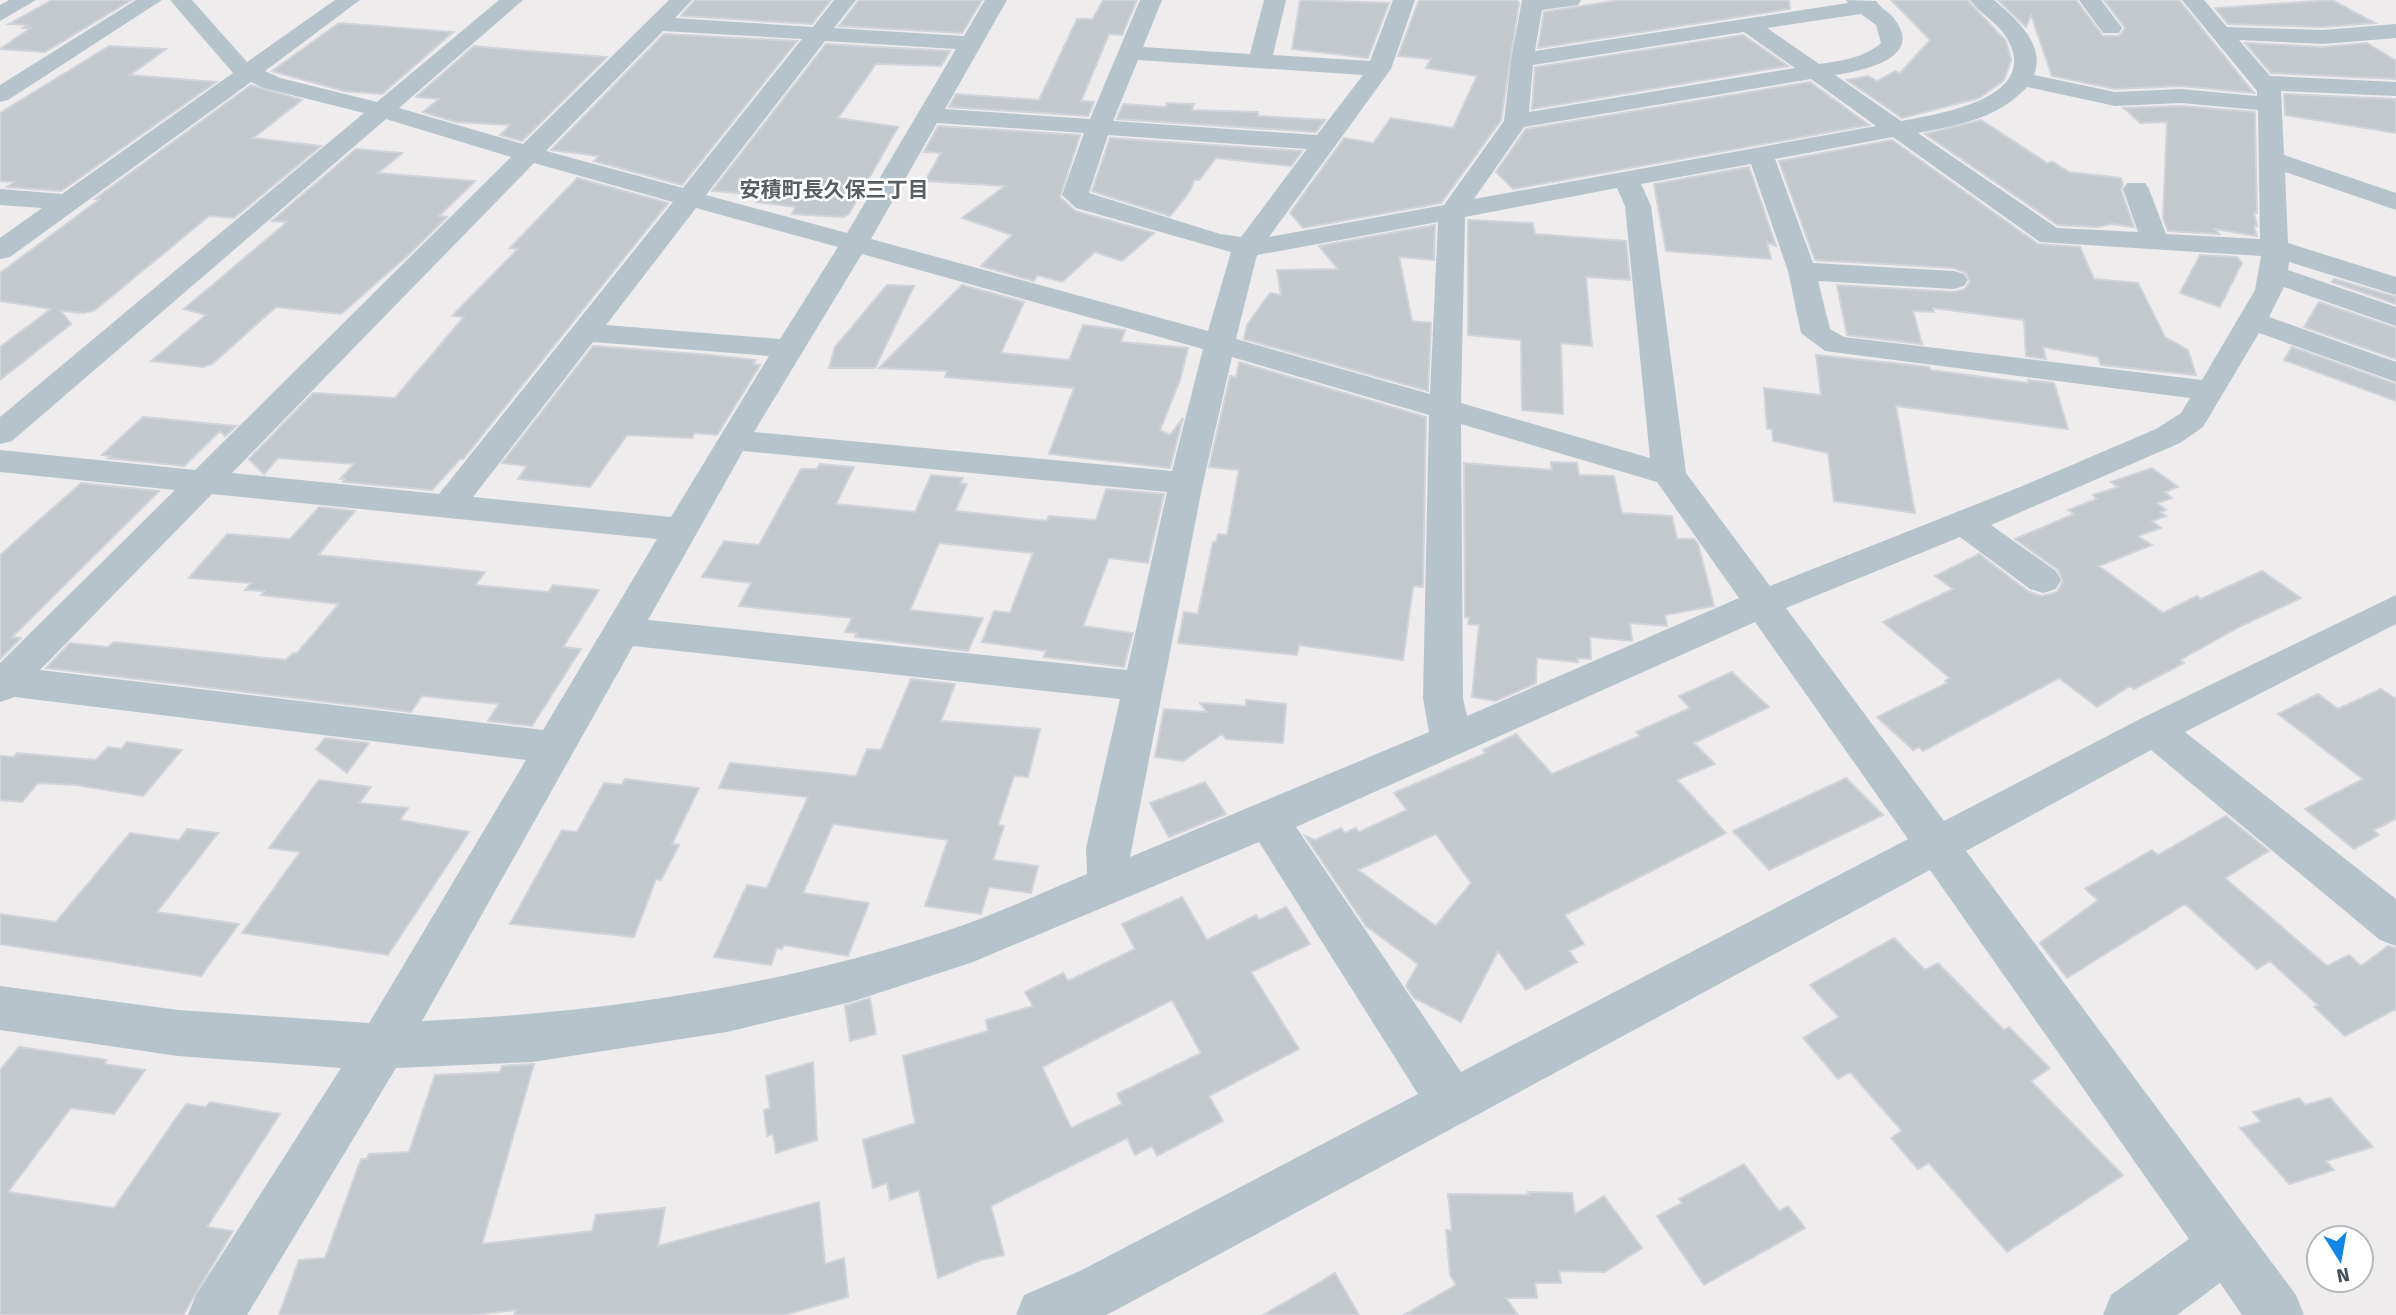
<svg xmlns="http://www.w3.org/2000/svg" width="2396" height="1315" font-family="'Fira Sans','Noto Sans JP',sans-serif">
  <style>
    .building { fill: #c3c8cd; stroke: #d0d3d9; stroke-width: 2; fill-rule: evenodd }
    .lines { fill: none; stroke-linecap: round; stroke-linejoin: round }
    .minor { fill: #b7c3ca; fill-rule: evenodd }
    .labels { text-anchor: middle; stroke-width: 5; stroke-linejoin: round; paint-order: stroke }
    .far-neighbourhood-label { font-size: 21px; font-weight: bold; fill: #595e62; stroke: #fff }
  </style>
  <rect width="100%" height="100%" fill="#efeced"/>
  <path class="building" d="M52,0H131L45,52L0,49L31,28H23L28,25L9,24Z
    M695,0H831L812,24L681,16Z
    M859,0H982L962,33L839,26Z
    M1103,0H1137L1122,35L1109,34L1081,101L1094,102L1088,116L949,107L956,94L1039,100L1077,19H1093Z
    M1300,0L1389,3L1368,58L1292,49Z
    M1419,0H1517L1519,3L1501,120L1441,203L1303,228L1290,213L1344,138L1373,143L1391,118L1453,128L1477,76L1426,68L1431,59L1398,56Z
    M1620,0H1789L1790,9L1538,48L1544,12Z
    M1891,0H1967L2006,41L2011,60L2004,80L1979,98L1902,118L1847,80L1868,76L1877,81L1895,71L1900,73L1930,40Z
    M1998,0H2076L2103,36H2119L2125,28L2104,0H2179L2254,93L2181,86L2115,89L2052,76L2031,15L2026,27Z
    M2332,0L2375,23L2323,27L2228,24L2215,8Z
    M339,23L453,32L382,94L344,91L272,71Z
    M664,34L797,41L682,185L594,161L599,156L551,150Z
    M1743,35L1788,66L1532,109L1535,67Z
    M2245,43L2323,47L2367,43L2396,61V79L2271,73Z
    M826,44L950,51L941,66L876,64L838,118L898,127L849,214L843,217L792,214L796,207L757,202L763,195L712,191Z
    M109,46L166,49L130,75L216,82L61,191L7,187L14,182L0,181V113Z
    M474,46L516,50L607,57L522,141L500,135L510,125L456,122L423,112L439,99L416,97Z
    M1810,82L1869,125L1513,189L1496,172L1526,129Z
    M251,85L302,100L253,138L321,146L234,218L209,216L95,310L84,313L61,311L71,324L0,380V347L51,309L0,301V273L100,199H95Z
    M2284,94L2396,99V133L2285,115Z
    M1167,103L1194,104L1192,110L1258,112V116L1325,120L1316,132L1117,119L1123,104L1166,107Z
    M2181,106L2255,112L2257,213H2254L2257,226H2254L2257,236L2215,229L2219,234L2168,231L2163,218L2167,122L2140,123L2124,108Z
    M1981,120L2047,163L2053,162L2069,172L2121,178L2123,184L2121,190L2134,227L2112,224L2097,227L2058,225L1925,134Z
    M938,126L1080,135L1060,197L1075,211L1154,233L1122,261L1095,252L1062,282L1037,275L1034,281L981,266L1012,235L962,218L1005,186L925,181L941,153L924,152Z
    M1110,138L1302,151L1291,166L1216,158L1199,180H1194L1190,191L1170,216L1092,191Z
    M1892,140L2038,244L2080,247L2094,279L2138,283L2165,337L2188,350L2196,375L2101,365L2098,357L2043,347L2046,359L2026,356L2024,320L1933,308L1934,312L1913,311L1922,344L1847,335L1837,285L1954,292L1965,289L1970,281L1966,273L1954,268L1815,260L1779,161Z
    M356,149L402,153L378,173L475,181L439,216L447,217L407,256L341,314L276,307L212,364L203,367L151,361L206,315L184,309L287,222L272,221Z
    M1749,167L1776,246L1767,242L1771,259L1666,251L1654,184Z
    M577,178L668,203L463,459H460L432,490L343,482L345,479H340L354,464L278,458L264,474L249,459L313,393L395,398L464,317L452,316L518,249L510,248Z
    M1468,220L1533,223L1535,234L1626,241L1630,280L1586,277L1592,346L1561,343L1563,414L1522,410L1521,340L1468,335Z
    M1435,225L1434,260L1399,257L1412,321L1431,323L1428,391L1244,339L1247,325L1270,293L1281,295L1277,270L1338,269L1319,246Z
    M2200,255L2237,257L2242,263L2220,307L2180,293Z
    M2334,279L2396,297V304L2332,282Z
    M887,285L914,286L875,368H829L835,347Z
    M962,285L1024,302L1001,353L1069,360L1083,325L1125,330L1121,342L1188,348L1180,380L1160,430L1170,435L1183,418L1170,468L1049,454L1074,388L945,377L947,371L879,368Z
    M2319,302L2396,328V359L2304,327Z
    M593,346L710,355L756,360L753,364L760,365L717,435L694,433L692,438L627,435L590,487L518,479L527,466L502,463Z
    M2292,347L2396,384V401L2284,360Z
    M1816,355L1929,367L1930,370L2028,383V380L2054,383L2068,429L1896,406L1915,513L1834,501L1828,453L1773,441L1772,429H1767L1764,388L1821,395Z
    M1239,362L1426,417L1423,587L1413,586L1403,660L1299,645L1297,655L1178,643L1184,612L1198,614L1213,542H1216L1218,534L1227,535L1239,470L1209,467L1230,376L1236,377Z
    M143,417L225,425L236,426L225,436L220,431L184,466L108,458L111,456L102,455Z
    M1551,462L1577,463L1579,475L1614,476L1622,513L1672,516L1677,539H1694L1698,544L1714,606L1665,615L1667,626L1630,623L1632,641L1590,637L1591,659L1577,658L1578,662L1537,658L1536,683L1496,701L1472,697L1479,625L1468,624L1469,618L1465,617L1464,463L1552,470Z
    M820,464L854,467L836,504L915,512L931,475L963,478L960,483L967,484L955,511L1047,521L1049,516L1096,520L1106,489L1164,494L1148,563L1109,558L1083,626L1133,633L1124,667L1044,657L1046,651L982,642L994,611L1010,613L1033,553L939,543L910,610L983,618L968,651L855,637L857,633L845,632L852,618L739,606L751,583L702,577L724,541L759,545L801,469H817Z
    M2152,468L2178,487L2165,492L2172,498L2157,503L2166,510L2160,512L2166,516L2152,521L2161,528L2138,536L2152,545L2099,566L2163,613L2197,596L2201,599L2262,571L2301,598L2241,626L2180,660L2184,663L2134,689L2130,686L2097,707L2059,678L1923,751L1919,747L1913,750L1877,717L1947,683L1945,681L1950,678L1883,622L1953,589L1935,576L1979,554L2029,592L2042,596L2057,592L2063,581L2058,570L2015,539L2074,514L2068,510L2097,499L2093,495L2118,487L2111,482Z
    M81,483L159,491L12,637L21,638L0,659V555Z
    M319,507L355,511L318,555L485,572L475,585L548,592L553,585L599,590L563,647L581,649L532,726L488,721L499,704L422,696L411,712L46,668L70,643L108,647L114,642L286,660L293,653H297L339,604L261,595L265,591L245,590L251,583L189,578L227,534L290,539Z
    M1732,672L1769,707L1694,743L1715,764L1677,780L1726,833L1565,915L1584,944L1569,951L1577,962L1526,990L1498,951L1461,1022L1414,998L1406,986L1418,964L1366,926L1305,836L1315,840L1341,828L1345,833L1356,828L1359,832L1407,810L1394,793L1486,753L1483,750L1516,734L1552,774L1640,736L1636,732L1690,708L1679,696ZM1436,834L1471,883L1436,926L1358,870Z
    M911,679L955,684L941,721L1040,729L1028,777L1014,776L998,825L1004,826L993,860L1038,866L1031,893L989,887L981,914L925,906L948,840L833,824L803,893L869,903L848,956L784,945L782,949L777,948L771,965L714,957L747,885L767,888L808,797L719,788L730,763L856,776L867,749L881,750Z
    M2381,689L2396,699V819L2374,830L2379,835L2354,849L2305,809L2363,779L2278,714L2318,694L2338,709Z
    M1246,700L1286,704L1283,743L1226,739L1222,734L1183,761L1155,757L1164,709L1207,712L1200,703L1246,706Z
    M325,738L369,743L347,773L316,749Z
    M127,742L182,750L143,796L76,785L38,783L22,802L0,800V756L14,757L17,753L96,760L108,747L121,749Z
    M1846,778L1883,815L1769,870L1733,831Z
    M625,779L699,788L672,844L679,845L661,880L656,879L634,937L510,924L562,830L577,832L604,783L622,785Z
    M319,780L371,787L359,803L408,808L400,820L469,832L388,955L242,933L300,852L269,848Z
    M1205,782L1226,814L1169,837L1150,803Z
    M2226,816L2269,851L2225,878L2327,966L2349,955L2361,966L2388,946L2396,948V1009L2345,1036L2314,1007L2318,1005L2270,961L2257,969L2185,904L2067,978L2040,943L2098,900L2085,889L2152,850L2158,855Z
    M187,829L218,833L157,912L239,924L201,976L0,944V914L56,922L130,833L179,840Z
    M1182,897L1207,940L1256,915L1259,920L1286,907L1310,944L1251,972L1299,1049L1209,1096L1223,1121L1157,1156L1152,1146L1135,1155L1127,1138L991,1206L1004,1255L981,1260L938,1278L919,1190L890,1200L887,1183L873,1188L863,1140L915,1123L903,1056L988,1031L986,1020L1033,1006L1025,992L1063,973L1068,981L1135,949L1122,924ZM1172,1000L1201,1053L1117,1094L1122,1104L1071,1128L1042,1067Z
    M1894,938L1925,970L1938,963L2004,1030L2009,1027L2050,1068L2031,1081L2123,1175L2007,1252L1929,1163L1918,1169L1891,1138L1902,1131L1850,1072L1838,1079L1803,1038L1839,1017L1810,985Z
    M870,998L876,1034L850,1041L845,1006Z
    M19,1047L107,1060L104,1064L145,1070L114,1114L71,1108L8,1192L114,1208L186,1104L206,1107L210,1102L280,1114L207,1227L233,1231L183,1315H0V1070Z
    M813,1062L817,1140L776,1153L773,1134L767,1136L764,1110L770,1108L766,1076Z
    M534,1064L482,1244L592,1231L596,1215L665,1208L658,1246L819,1202L825,1264L844,1258L848,1297L784,1315H514L516,1310L473,1315H279L299,1260L325,1258L361,1159H367L369,1154L409,1152L435,1075L500,1072L502,1066Z
    M2299,1098L2305,1105L2330,1098L2373,1147L2326,1161L2334,1170L2289,1184L2240,1128L2261,1122L2253,1112Z
    M1744,1164L1779,1211L1788,1206L1805,1228L1704,1285L1657,1216L1682,1203L1679,1199Z
    M1528,1192L1572,1193L1575,1214L1604,1196L1642,1248L1605,1272L1559,1271L1561,1283H1535L1537,1298H1506L1518,1315H1404L1456,1285L1450,1275L1446,1230L1452,1231L1448,1194L1529,1195Z
    M1335,1273L1359,1315H1263L1315,1285Z"/>
  <g class="lines">
    <path class="minor" d="M9,0H36L0,21V5Z
      M136,0H162L8,100L0,102V85Z
      M170,0H192L247,62L335,0H360L265,71L280,78L377,102L499,0H523L399,108L523,144L669,0H692L675,18L813,27L834,0H856L834,28L964,36L985,0H1007L945,109L1090,119L1140,0H1162L1143,47L1250,54L1264,0H1286L1273,55L1370,61L1393,0H1415L1391,69L1269,237L1444,205L1504,121L1511,60L1522,0H1581L1578,5L1542,10L1535,51L1848,3L1846,0L1876,1C1881,9 1890,12 1895,20C1924,58 1863,71 1835,75L1901,121C1938,114 2040,99 2008,40C1999,23 1981,15 1970,0H1994C2015,18 2046,44 2034,75L2115,92L2181,89L2257,96V91L2182,0H2204L2227,27L2323,30L2396,24V38L2323,44L2239,40L2270,76L2396,82V96L2281,91L2284,155L2396,193V210L2285,172L2288,243L2396,277V295L2289,262L2288,270L2396,307V326L2284,287L2269,317L2396,362V382L2259,333L2203,427L2180,443L1991,525L2056,571L2061,580L2056,589L2043,593L2030,589L1960,537L1786,608L1944,821L2140,719L2396,595V624L2185,732L2396,899V946L2380,940L2151,750L1966,851L2296,1295L2304,1315H2242L2220,1283L2177,1315H2103L2111,1295L2189,1239L1930,870L1118,1309L1106,1315H1016L1024,1295L1080,1271L1418,1094L1259,842L973,962L851,1002L727,1032L532,1062L396,1068L247,1315H188L196,1295L341,1068L178,1056L0,1030V986L178,1010L369,1023L526,760L15,697L0,702V663L175,490L0,472V450L195,470L511,157L386,119L12,441L0,444V417L364,113L264,88L251,82L10,257L0,259V238L42,208L0,205V189L62,194L233,73ZM1861,14L1876,25L1881,43C1864,58 1841,61 1819,64L1767,28ZM663,31L802,39L683,188L546,151ZM1744,32L1795,68L1529,112L1533,65ZM825,41L956,49L847,233L706,195ZM1138,60L1363,75L1317,135L1113,121ZM1811,79L1876,126L1474,199L1524,127ZM2027,87L2115,106L2181,103L2258,110L2260,239L2166,234L2149,189L2145,183H2127L2123,189L2138,232L2057,228L1918,133C1959,125 1997,119 2027,87ZM937,123L1084,133L1062,195L1076,208L1231,252L1208,331L871,239ZM1108,135L1307,149L1241,237L1220,234L1089,193ZM1893,137L2040,242L2261,256L2255,290L2202,380L1844,337L1830,329L1818,281L1954,289L1964,286L1968,280L1964,274L1954,271L1813,263L1775,159ZM534,163L673,202L439,494L232,473ZM1751,164L1788,271L1801,333L1825,351L2190,398L2181,413L2156,429L2020,487L1770,586L1686,473L1651,206L1641,184ZM1617,188L1625,206L1650,458L1461,403L1465,217ZM696,208L838,247L780,339L606,325ZM1438,222L1430,394L1236,339L1257,255ZM862,254L1203,349L1172,471L754,432ZM593,342L769,356L671,517L473,497ZM1232,357L1429,415L1423,698L1429,732L1130,857L1203,483ZM1461,424L1657,482L1739,598L1467,716L1463,698ZM743,451L1167,492L1127,670L648,620ZM212,494L657,539L543,730L40,670ZM1755,622L1908,839L1461,1072L1296,827ZM633,646L1120,699L1086,848L1087,874C1042,893 996,914 949,930C779,987 601,1013 422,1021Z
      M2079,0H2101L2122,28L2119,33H2103Z"/>
  </g>
  <g class="labels">
    <g class="far-neighbourhood-label">
      <text x="834" y="197">安積町長久保三丁目</text>
    </g>
  </g>
  <g transform="translate(2340 1259) rotate(169)"><circle r="33" fill="#ffffff" stroke="#b4babd" stroke-width="2"/>
  <path d="M0-5L12 26L0 18L-12 26Z" fill="#1186e4"/>
  <text y="-10" font-size="19" font-weight="bold" text-anchor="middle" fill="#44535a">N</text>
  </g>
</svg>
